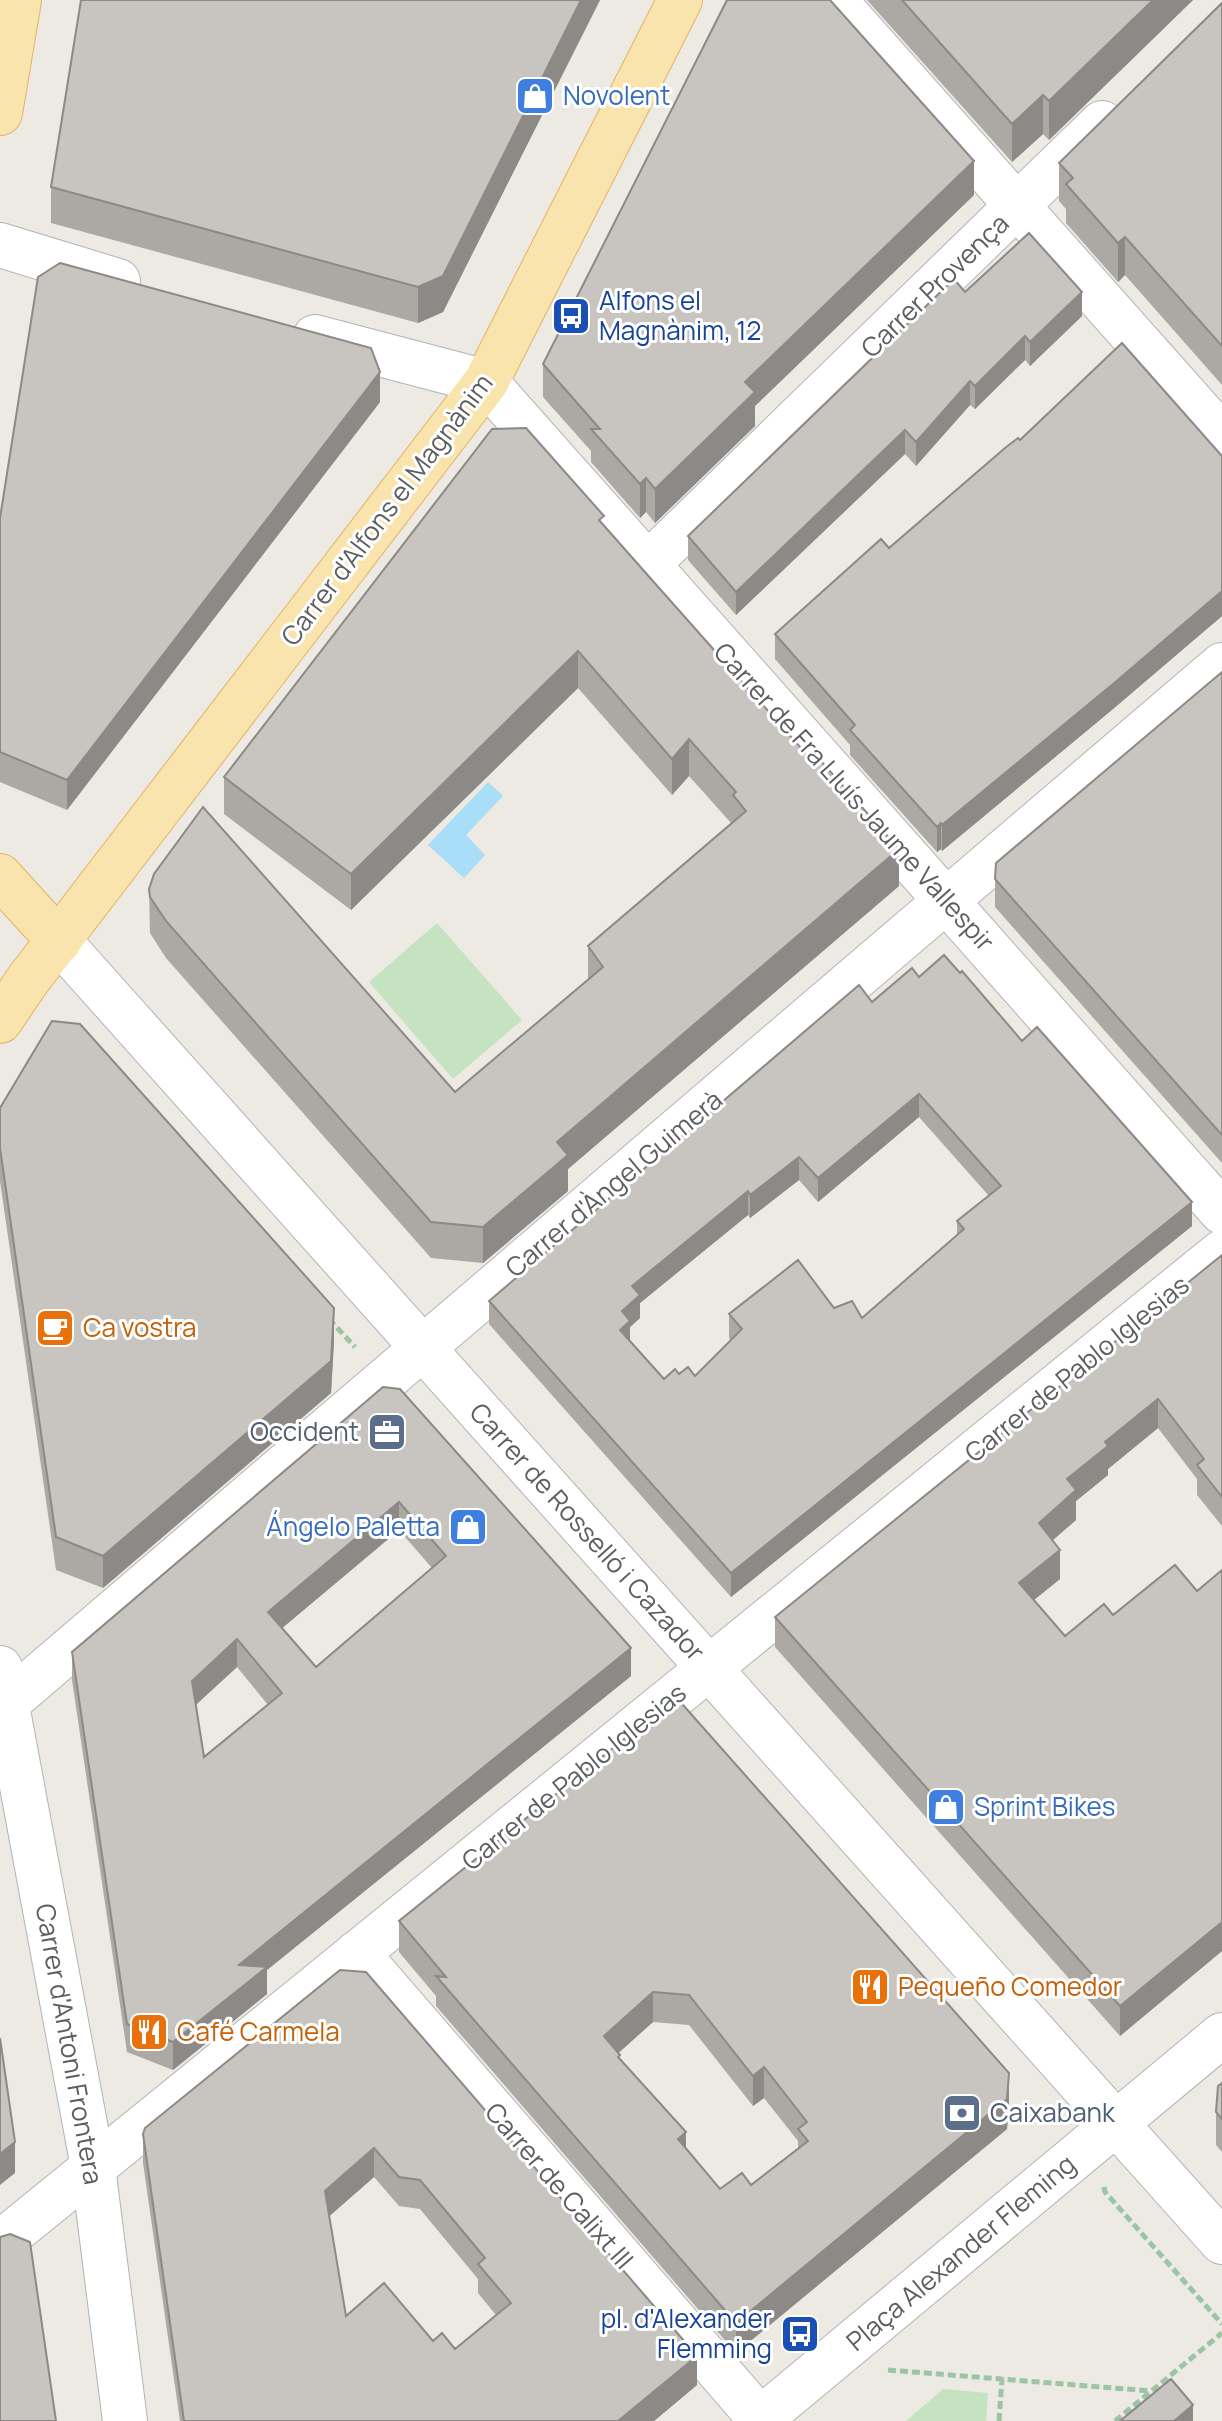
<svg xmlns="http://www.w3.org/2000/svg" width="1222" height="2421" font-family="Manrope,sans-serif">
  <style>
    .green { fill: #c5e2c1 }
    .water { fill: #a8def8 }
    .lines { fill: none; stroke-linecap: round; stroke-linejoin: round }
    .minor-casing { stroke: #b0b4b7; stroke-width: 46 }
    .major-casing { stroke: #e5b363; stroke-width: 46 }
    .path { stroke: #9cc5a3; stroke-width: 5; stroke-dasharray: 8 4; stroke-linecap: butt }
    .minor { stroke: #fff; stroke-width: 44 }
    .major { stroke: #f8e4ac; stroke-width: 44 }
    .wall { fill: #aca9a4; fill-rule: evenodd }
    .shaded-wall { fill: #8c8986 }
    .building { fill: #c8c4bf; stroke: #8c8986; stroke-width: 2; fill-rule: evenodd }
    .labels { text-anchor: middle; stroke-width: 6; stroke-linejoin: round; paint-order: stroke }
    .shop-label { font-size: 26px; fill: #366cbe; stroke: #fff; text-anchor: start }
    .street-label { font-size: 26px; fill: #5b5f62; stroke: #fff }
    .transit-label { font-size: 26px; fill: #164399; stroke: #fff; text-anchor: start }
    .food-label { font-size: 26px; fill: #c56008; stroke: #fff; text-anchor: start }
    .service-label { font-size: 26px; fill: #4e5e75; stroke: #fff; text-anchor: end }
  </style>
  <rect width="100%" height="100%" fill="#ede9e3"/>
  <path class="green" d="M437,923L522,1020L453,1079L369,982Z
    M943,2389L988,2393L986,2421H906Z"/>
  <path class="water" d="M488,782L503,796L466,835L485,855L464,878L428,845Z"/>
  <g class="lines">
    <defs>
      <path id="minor" d="M834,0L1222,436
        M0,245L118,281
        M315,337L486,382L1222,1212
        M648,564L1102,123
        M59,941L1222,2242
        M0,1668L93,2167L125,2421
        M7,1703L1222,665
        M357,1953L762,2421
        M0,2243L1222,1252
        M758,2421L1222,2035"/>
      <path id="major" d="M0,113L19,0
        M0,876L59,941
        M0,1021L27,981L486,382L680,0"/>
    </defs>
    <use href="#minor" class="minor-casing"/>
    <use href="#major" class="major-casing"/>
    <path class="path" d="M329,1319L355,1347
      M1104,2187L1105,2192L1222,2324
      M888,2370L1151,2391
      M999,2421L1002,2379
      M1115,2421L1222,2333"/>
    <use href="#minor" class="minor"/>
    <use href="#major" class="major"/>
  </g>
  <path class="wall" d="M600,0L443,312L418,323L51,223V187Z
    M867,0H1193L1049,140L1043,134L1012,162Z
    M1222,3V385L1125,275L1118,282L1066,223V209L1059,201V163Z
    M974,195L755,406V426L655,523L646,512L640,518L591,462V451L543,397V364Z
    M965,292L1082,316L1030,366L1025,360L975,409L970,405L916,466L905,454L736,615L688,560V536Z
    M380,402L67,810L0,782V518Z
    M1020,440L1222,456V616L1113,709L942,851L941,849L937,852L850,755V745L775,659V634L889,548Z
    M604,526L899,886L568,1169V1191L483,1263L431,1258L166,958L150,933L149,889L455,1092L588,980V946L731,823L689,776L672,795L578,688L351,910L224,814V777Z
    M1222,672V1163L995,907V879Z
    M919,977L1192,1226L731,1597L489,1324V1301L872,1002ZM919,1117L989,1196L957,1221V1235L862,1318L834,1308L729,1314V1338L731,1340L695,1376L679,1374L664,1379L630,1341V1327L640,1318V1303L748,1215L750,1218L799,1180L818,1202Z
    M0,1108L334,1341L331,1393L103,1588L56,1570L0,1181Z
    M1222,1255V1526L1197,1495V1479L1158,1428L1108,1469V1475L1076,1501V1520L1053,1540L1060,1579L1034,1600L1065,1636L1113,1615L1197,1591L1222,1570V1951L1120,2036L775,1647V1617Z
    M383,1387L631,1676L267,1970V1994L173,2070L127,2052L72,1680V1652ZM399,1530L432,1568L316,1667L282,1628ZM237,1667L268,1705L204,1757L196,1705Z
    M676,1697L1009,2103L1007,2129L736,2353L436,2006V1996L399,1952V1921ZM653,2022L689,2025L753,2106L764,2098L798,2141V2148L751,2185L720,2189L686,2148L620,2059L618,2053Z
    M340,1970L697,2385L654,2421H180L143,2163V2134ZM374,2177L399,2206L420,2209L478,2279V2293L496,2315L455,2349L433,2341L346,2316L329,2216Z
    M1222,2083V2152L1216,2145V2112Z"/>
  <path class="shaded-wall" d="M581,0H600L443,312L418,323V287Z
    M1153,0H1193L1049,140V101Z
    M1043,95V134L1012,162V124Z
    M974,161V195L755,406V426L655,523V489L745,382Z
    M1125,237V275L1118,282V243Z
    M1082,292V316L1030,366V342Z
    M1025,336V360L975,409V386Z
    M380,372V402L67,810V780Z
    M970,381V405L916,466V442Z
    M905,430V454L736,615V592Z
    M646,478V512L640,518V484Z
    M1222,591V616L1113,709L942,851V825Z
    M578,651V688L351,910V874Z
    M689,739V776L672,795V759Z
    M941,823V849L937,852V827Z
    M899,849V886L568,1169V1191L483,1263V1227L557,1142Z
    M919,1094V1117L818,1202V1178Z
    M799,1157V1180L750,1218V1195Z
    M748,1191V1215L640,1303V1318L630,1327V1345L620,1353L622,1311L632,1286Z
    M1192,1202V1226L731,1597V1573Z
    M334,1308V1341L331,1393L103,1588V1556Z
    M1158,1399V1428L1108,1469V1475L1076,1501V1520L1039,1552V1523L1067,1479L1105,1442Z
    M399,1502V1530L268,1640V1612Z
    M1060,1550V1579L1019,1612V1583Z
    M237,1639V1667L192,1708V1681Z
    M631,1648V1676L267,1970V1994L173,2070V2042L239,1965Z
    M1222,1922V1951L1120,2036V2006Z
    M653,1992V2022L604,2066V2036Z
    M764,2067V2098L753,2106V2076Z
    M1009,2073V2103L1007,2129L736,2353V2323Z
    M686,2132V2163L678,2139Z
    M15,2142V2173L0,2185V2154Z
    M374,2148V2177L325,2220V2191Z
    M697,2356V2385L654,2421H618Z
    M1193,2405V2421H1174Z"/>
  <path class="building" d="M81,0H581L443,276L418,287L51,187Z
    M727,0H830L974,161L745,382L755,392L655,489L646,478L640,484L591,429H600L543,364Z
    M902,0H1153L1049,101L1043,95L1012,124Z
    M1222,3V346L1125,237L1118,243L1066,184L1073,178L1059,163Z
    M1029,233L1082,292L1030,342L1025,336L975,386L970,381L916,442L905,430L736,592L688,536L954,279L965,292Z
    M60,263L371,348L380,372L67,780L0,752V518L38,277Z
    M1122,343L1222,456V591L1113,684L942,825L941,823L937,827L850,730L855,725L775,634L881,539L889,548L1005,448L1018,438L1020,440Z
    M526,428L604,516L599,520L652,580L808,756L813,752L899,849L557,1142L568,1155L483,1227L431,1222L166,921L150,897L149,889L154,874L203,807L455,1092L603,967L588,946L746,811L733,795L736,792L689,739L672,759L578,651L351,874L224,777L492,429Z
    M1222,672V1135L995,879L996,863Z
    M944,955L960,973L962,971L1022,1041L1037,1027L1192,1202L731,1573L489,1301L859,985L872,1002L912,968L919,977ZM919,1094L1001,1186L957,1221L964,1229L862,1318L852,1301L834,1308L798,1260L729,1314L742,1329L695,1376L688,1367L679,1374L675,1369L664,1379L620,1330L630,1321L622,1311L640,1295L632,1286L748,1191L750,1195L799,1157L818,1178Z
    M52,1021L80,1024L334,1308L331,1361L103,1556L56,1537L0,1148V1108Z
    M1222,1255V1497L1197,1465L1204,1459L1158,1399L1105,1442L1108,1446L1067,1479L1076,1490L1039,1523L1060,1550L1019,1583L1065,1636L1104,1604L1113,1615L1175,1565L1197,1591L1222,1570V1922L1120,2006L775,1617Z
    M383,1387L400,1389L631,1648L239,1965L267,1967L173,2042L127,2024L72,1652ZM399,1502L446,1556L316,1667L268,1612ZM237,1639L282,1693L204,1757L192,1681Z
    M676,1697L1009,2073L1007,2099L736,2323L436,1976L446,1977L399,1921ZM653,1992L689,1995L753,2076L764,2067L807,2122L798,2129L808,2141L751,2185L742,2173L720,2189L678,2139L686,2132L618,2057L620,2055L604,2036Z
    M340,1970L366,1972L697,2356L618,2421H184L143,2134L145,2128ZM374,2148L399,2177L420,2180L485,2258L478,2264L511,2303L455,2349L442,2333L433,2341L384,2283L346,2316L325,2191Z
    M0,2038L15,2142L0,2154Z
    M1222,2083V2119L1216,2112L1218,2086Z
    M10,2234L30,2242L56,2421H0V2237Z
    M1171,2379L1193,2405L1174,2421H1120Z"/>
  <defs>
    <symbol id="shop-square" viewBox="-11 -11 22 22"><rect x="-9" y="-9" width="18" height="18" rx="4" fill="#3f7fe0" stroke="#fff"/><path d="M-5-2.5h2.3a2.7 3.5 0 0 1 5.4 0H5L5.5 6h-11ZM-1.5-2.5h3a1.5 2.3 0 0 0-3 0Z" fill="#fff"/></symbol>
    <symbol id="bus-square" viewBox="-11 -11 22 22"><rect x="-9" y="-9" width="18" height="18" rx="4" fill="#1a4fb4" stroke="#fff"/><path d="M-5-6H5V4H4V6H2V4H-2V6H-4V4H-5ZM-3.5-4V0h7V-4ZM-3.5 1.2v1.5H-2V1.2ZM2 1.2v1.5H3.5V1.2Z" fill="#fff"/></symbol>
    <symbol id="cafe-square" viewBox="-11 -11 22 22"><rect x="-9" y="-9" width="18" height="18" rx="4" fill="#e8710a" stroke="#fff"/><path d="M-5.5-4.5H6V0H3Q3 3.5 0 3.5H-2.5Q-5.5 3.5-5.5 0ZM3-3.2v2h1.7v-2ZM-6 4.5H4V6H-6Z" fill="#fff"/></symbol>
    <symbol id="office-square" viewBox="-11 -11 22 22"><rect x="-9" y="-9" width="18" height="18" rx="4" fill="#5c6f8a" stroke="#fff"/><path d="M-6-3h4V-5.5h4V-3h4V5H-6ZM-1-4.5V-3h2v-1.5ZM-6 0V1H6V0Z" fill="#fff"/></symbol>
    <symbol id="restaurant-square" viewBox="-11 -11 22 22"><rect x="-9" y="-9" width="18" height="18" rx="4" fill="#e8710a" stroke="#fff"/><path d="M-5-6h1v4h1v-4h1v4h1v-4h1v5L-1.5 .5V6h-2V.5L-5-1ZM5-6V6H3V1.5H1.5Q1.5-4 5-6Z" fill="#fff"/></symbol>
    <symbol id="bank-square" viewBox="-11 -11 22 22"><rect x="-9" y="-9" width="18" height="18" rx="4" fill="#5c6f8a" stroke="#fff"/><path d="M-6-4H6V4H-6ZM0-2.3a2.3 2.3 0 1 0 0 4.6a2.3 2.3 0 1 0 0-4.6Z" fill="#fff"/></symbol>
  </defs>
  <g fill-rule="evenodd">
    <use href="#shop-square" x="513" y="74" width="44" height="44"/>
    <use href="#bus-square" x="549" y="294" width="44" height="44"/>
    <use href="#cafe-square" x="33" y="1306" width="44" height="44"/>
    <use href="#office-square" x="365" y="1410" width="44" height="44"/>
    <use href="#shop-square" x="446" y="1505" width="44" height="44"/>
    <use href="#shop-square" x="924" y="1785" width="44" height="44"/>
    <use href="#restaurant-square" x="848" y="1965" width="44" height="44"/>
    <use href="#restaurant-square" x="127" y="2010" width="44" height="44"/>
    <use href="#bank-square" x="940" y="2091" width="44" height="44"/>
    <use href="#bus-square" x="778" y="2312" width="44" height="44"/>
  </g>
  <g class="labels">
    <g class="shop-label">
      <text x="563" y="105">Novolent</text>
      <text x="440" y="1536" text-anchor="end">Ángelo Paletta</text>
      <text x="974" y="1816">Sprint Bikes</text>
    </g>
    <g class="street-label">
      <text transform="translate(935 286) rotate(-44)" y="9">Carrer Provença</text>
      <text transform="translate(387 510) rotate(-53)" y="9">Carrer d'Alfons el Magnànim</text>
      <text transform="translate(854 797) rotate(48)" y="9">Carrer de Fra Lluís Jaume Vallespir</text>
      <text transform="translate(614 1184) rotate(-40)" y="9">Carrer d'Àngel Guimerà</text>
      <text transform="translate(1077 1369) rotate(-39)" y="9">Carrer de Pablo Iglesias</text>
      <text transform="translate(587 1532) rotate(48)" y="9">Carrer de Rosselló i Cazador</text>
      <text transform="translate(574 1777) rotate(-39)" y="9">Carrer de Pablo Iglesias</text>
      <text transform="translate(69 2044) rotate(80)" y="9">Carrer d'Antoni Frontera</text>
      <text transform="translate(559 2186) rotate(49)" y="9">Carrer de Calixt III</text>
      <text transform="translate(961 2253) rotate(-40)" y="9">Plaça Alexander Fleming</text>
    </g>
    <g class="transit-label">
      <text x="599" y="310">Alfons el<tspan x="599" dy="30">Magnànim, 12</tspan></text>
      <text x="772" y="2328" text-anchor="end">pl. d'Alexander<tspan x="772" dy="30">Flemming</tspan></text>
    </g>
    <g class="food-label">
      <text x="83" y="1337">Ca vostra</text>
      <text x="898" y="1996">Pequeño Comedor</text>
      <text x="177" y="2041">Café Carmela</text>
    </g>
    <g class="service-label">
      <text x="359" y="1441">Occident</text>
      <text x="990" y="2122" text-anchor="start">Caixabank</text>
    </g>
  </g>
</svg>
